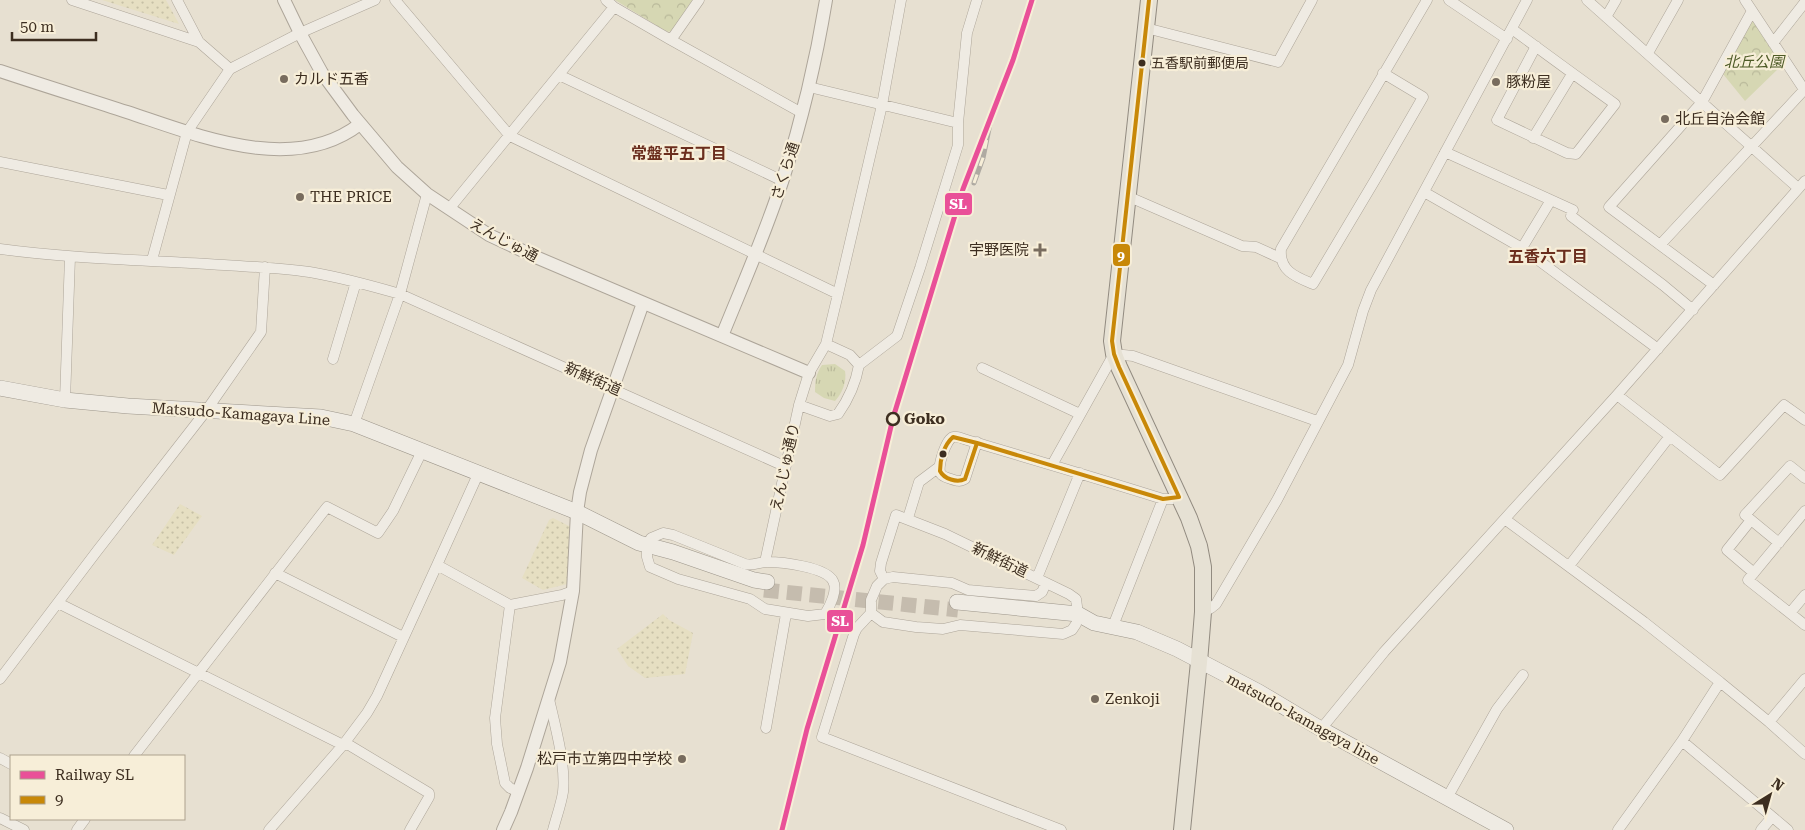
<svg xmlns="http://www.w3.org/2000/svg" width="1805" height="830" font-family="'Roboto Serif','Noto Sans JP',serif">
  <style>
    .farmland { fill: url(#farmland-dots) }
    .grass { fill: url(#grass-tufts) }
    .forest { fill: url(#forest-crowns) }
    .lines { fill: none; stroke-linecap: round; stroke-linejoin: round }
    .secondary-tunnel { stroke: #c5bcae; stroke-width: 15; stroke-dasharray: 15 8; stroke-linecap: butt }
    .minor-casing { stroke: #ada599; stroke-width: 11 }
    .tertiary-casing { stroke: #ada599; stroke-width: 14 }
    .secondary-casing { stroke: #9c958a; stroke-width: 16 }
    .primary-casing { stroke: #928b80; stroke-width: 18 }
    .minor { stroke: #efebe3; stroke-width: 10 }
    .tertiary { stroke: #efebe3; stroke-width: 12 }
    .secondary { stroke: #efebe3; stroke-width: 15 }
    .primary { stroke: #e6e1d4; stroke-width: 16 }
    .rail-casing { stroke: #afaaa2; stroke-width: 5 }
    .rail { stroke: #f7eed8; stroke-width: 3; stroke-dasharray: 9; stroke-linecap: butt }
    .bus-1-casing { stroke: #f7eed8; stroke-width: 8 }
    .bus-1 { stroke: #c88808; stroke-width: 4 }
    .rail-1-casing { stroke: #f7eed8; stroke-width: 9 }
    .rail-1 { stroke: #e95098; stroke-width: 5 }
    .bus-dot { fill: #3d2e20; stroke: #f7eed8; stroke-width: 2 }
    .poi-dot { fill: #786c5e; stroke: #f7eed8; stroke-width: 2 }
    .stop-dot { fill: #f7eed8; stroke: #3d2e20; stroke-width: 2.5 }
    .labels { text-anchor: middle; stroke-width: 4.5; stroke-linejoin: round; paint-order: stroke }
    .bus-label { font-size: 14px; fill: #3d2e20; stroke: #f7eed8; text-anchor: start }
    .park-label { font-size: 15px; font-style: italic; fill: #4d5a26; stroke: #f7eed8 }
    .poi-label { font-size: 15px; fill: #3d2e20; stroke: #f7eed8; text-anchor: start }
    .street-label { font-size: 15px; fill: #3d2e20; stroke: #f7eed8 }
    .stop-label { font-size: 15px; font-weight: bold; fill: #3d2e20; stroke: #f7eed8; text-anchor: start }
    .neighbourhood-label { font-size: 16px; font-weight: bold; fill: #6b2e1e; stroke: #f7eed8 }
    .line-badge { stroke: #f7eed8; stroke-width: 2 }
    .badge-label { font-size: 14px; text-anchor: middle; font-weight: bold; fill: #fff }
  </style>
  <defs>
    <pattern id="farmland-dots" width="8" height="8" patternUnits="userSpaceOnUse" patternTransform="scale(1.25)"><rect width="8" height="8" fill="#e6dfc2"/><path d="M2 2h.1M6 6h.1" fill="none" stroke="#c6c0a6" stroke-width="1.8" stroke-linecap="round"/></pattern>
    <pattern id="grass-tufts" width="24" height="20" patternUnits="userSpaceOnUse" patternTransform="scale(1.25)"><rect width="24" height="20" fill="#d6d7b3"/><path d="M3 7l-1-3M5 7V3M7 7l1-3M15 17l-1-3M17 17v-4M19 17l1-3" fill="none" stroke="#b9b99a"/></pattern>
    <pattern id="forest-crowns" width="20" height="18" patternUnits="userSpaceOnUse" patternTransform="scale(1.25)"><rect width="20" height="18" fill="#d6d7b3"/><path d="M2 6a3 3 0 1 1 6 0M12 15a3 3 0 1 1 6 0" fill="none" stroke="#b9b99a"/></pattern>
  </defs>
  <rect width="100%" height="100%" fill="#e7e0d1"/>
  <path class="farmland" d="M102,0H166L179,24Z
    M180,504L202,516L174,555L152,545Z
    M553,518L571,527L567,584L543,590L522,578L549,520Z
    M663,614L669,620L693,633L685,674L645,678L628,666L617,649Z"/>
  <path class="grass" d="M835,364L845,371C847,381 842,394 835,401L824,398L815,392C815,381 816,374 822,365Z"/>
  <path class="forest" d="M615,0H693L672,31L667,32Z
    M1753,20L1782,65L1745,101L1723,74L1751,21Z"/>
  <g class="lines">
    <path class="secondary-tunnel" d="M764,590L958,610"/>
    <defs>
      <path id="minor" d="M72,0L199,42
        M395,0L510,136L838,294
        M606,0L614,7L671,40L802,113
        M1449,0L1507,39
        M1587,0L1798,188
        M1745,0L1805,91
        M1606,17L1616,0
        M1146,28L1278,62L1312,0
        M1512,29C1546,54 1580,79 1615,104L1576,154L1567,153L1497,120L1536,46
        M671,40L699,0
        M1773,43L1805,2
        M1648,53L1678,0
        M230,69L300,33L375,0
        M1383,73L1423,97L1375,180L1313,284C1296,277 1279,271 1281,249L1427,0
        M559,75L783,181
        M809,87L958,123
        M1533,138L1572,74
        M1445,152L1573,210
        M0,162L168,195
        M1424,192L1522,248L1658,349
        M1127,196L1242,246L1256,247L1280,258
        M449,209L614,7
        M1571,216L1663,285L1693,310
        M1660,245L1805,89
        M1522,248L1551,200
        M0,249C74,259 149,260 224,265C254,267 285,268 315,273C344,278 372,286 400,294L784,466
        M152,260L187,132L230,69L199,42L177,0
        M1714,285L1609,207L1702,102L1752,11
        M333,359L356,282
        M859,365L897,336L920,268L958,145V123L967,33L977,0
        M982,368L1080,414
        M1617,395L1720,475L1784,405L1805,420
        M65,400L70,257
        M799,405L830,416L838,414C848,400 856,382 859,365L850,355L826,344
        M354,424L400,294L427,194
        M977,442L965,479C960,482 957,481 951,479C948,478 943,477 941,474C936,469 946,439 953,437C957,436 961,438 964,439C1031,459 1097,478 1163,499H1172L1179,497
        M1052,465L1114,354L1133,356L1317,421
        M1805,511L1748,580L1805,625
        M908,518L919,482L939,467
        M1506,520L1644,622L1720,682
        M1751,520L1727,550L1754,573
        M1779,543L1745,515L1790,466L1805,478
        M647,549V557L650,567L678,579L750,599L765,609L808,616L825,614C830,606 838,590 833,581C826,567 782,562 767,562C758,562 754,566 745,564L673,535L663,533L651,538L648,546
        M765,562L799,405L809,373L826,344L838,294L882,105L901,0
        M437,565L479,472
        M1569,566L1670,436
        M275,573L403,637
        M1037,578L1080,473
        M884,579L880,571L881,563L896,515L945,534L1069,594L1076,599L1078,614
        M1046,583L1042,592L1036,596L968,590L952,583L893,577L884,579L877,586L871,600V613L883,622L916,627L943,629L960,625L1063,634L1072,630L1076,624
        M58,603L343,745L367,713L377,696L437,565L510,605L562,595L573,591
        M510,605L495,718L497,744L505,783L510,788L519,792
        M1203,612L1211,608L1216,604L1277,500L1348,365L1363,311L1371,290L1527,0
        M871,613L857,628L854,634L822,737L1061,830
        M1790,613L1805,595
        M1113,626L1163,499
        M0,679L97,551L206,411L261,332L265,267
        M549,699C555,725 566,765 563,792C561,805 556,818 553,830
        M1769,722L1805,754
        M766,728L786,614
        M1321,729L1384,652L1617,395L1805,181
        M1682,741L1788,830
        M134,756L327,507L378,533L393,511L422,451
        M0,758L11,764
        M1447,798L1497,709L1523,675
        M0,818L24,830
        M77,830L85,819
        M269,830L343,745H349L429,793V797L410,830
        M1618,830L1682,741L1720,682L1769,722L1805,679
        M1761,830L1772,817"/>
      <path id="tertiary" d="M284,0L300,33L322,73L353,115L397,167L427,194L489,235L538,258L809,373
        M0,71C42,85 84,98 127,112C197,135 293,176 360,124
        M722,336C743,284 766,232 783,179C802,120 816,61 826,0
        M503,830L511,812L527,768L560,662L573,591L577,512L580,492L591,450L643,303"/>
      <path id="secondary" d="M0,388L65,400L128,406L321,417L354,424L577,512L639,543L673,552L754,580L767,582
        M957,602L1078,614L1094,623L1137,632L1177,649L1259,692L1321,729L1506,830"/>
      <path id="primary" d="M1149,0L1112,341L1114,354L1119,367L1189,518L1199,546L1203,567V612L1199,662L1182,830"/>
    </defs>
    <use href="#minor" class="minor-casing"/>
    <use href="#tertiary" class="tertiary-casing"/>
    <use href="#secondary" class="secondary-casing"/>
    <use href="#primary" class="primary-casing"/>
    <use href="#minor" class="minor"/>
    <use href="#tertiary" class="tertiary"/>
    <use href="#secondary" class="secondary"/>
    <use href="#primary" class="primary"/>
    <defs>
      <path id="rail" d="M974,183L983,158L992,114"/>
    </defs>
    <use href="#rail" class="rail-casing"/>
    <use href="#rail" class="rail"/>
    <defs>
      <path id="bus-1" d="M1149,0L1112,341L1114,354L1119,367L1179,497
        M953,437L977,443L965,479C957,483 944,479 940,471C940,459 944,445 953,437Z
        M977,443L1163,499L1179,497"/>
    </defs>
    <use href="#bus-1" class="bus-1-casing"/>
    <use href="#bus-1" class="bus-1"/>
    <defs>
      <path id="rail-1" d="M782,830L807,729L863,545L893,418L963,189L1013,60L1032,0"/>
    </defs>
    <use href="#rail-1" class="rail-1-casing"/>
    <use href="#rail-1" class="rail-1"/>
  </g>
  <g class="bus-dot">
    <circle cx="1142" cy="63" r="4.5"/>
    <circle cx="943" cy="454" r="4.5"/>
  </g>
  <g class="poi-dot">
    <circle cx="284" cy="79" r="5"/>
    <circle cx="1496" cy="82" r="5"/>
    <circle cx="1665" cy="119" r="5"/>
    <circle cx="300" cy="197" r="5"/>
    <path d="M1037.5 242.5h5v5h5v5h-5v5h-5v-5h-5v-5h5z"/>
    <circle cx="1095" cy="699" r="5"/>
    <circle cx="682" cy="759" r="5"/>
  </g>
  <circle class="stop-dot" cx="893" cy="419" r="6"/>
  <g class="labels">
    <g class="bus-label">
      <text x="1151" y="68">五香駅前郵便局</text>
    </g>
    <g class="park-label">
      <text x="1754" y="67">北丘公園</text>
    </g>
    <g class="poi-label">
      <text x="294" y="84">カルド五香</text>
      <text x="1506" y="87">豚粉屋</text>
      <text x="1675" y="124">北丘自治会館</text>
      <text x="310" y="202">THE PRICE</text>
      <text x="1029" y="255" text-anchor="end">宇野医院</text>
      <text x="1105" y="704">Zenkoji</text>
      <text x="672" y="764" text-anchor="end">松戸市立第四中学校</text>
    </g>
    <g class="street-label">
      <text transform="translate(785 171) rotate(-72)" y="5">さくら通</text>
      <text transform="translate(504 240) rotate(28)" y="5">えんじゅ通</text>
      <text transform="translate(593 379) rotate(24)" y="5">新鮮街道</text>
      <text transform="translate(241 414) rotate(4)" y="5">Matsudo-Kamagaya Line</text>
      <text transform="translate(785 467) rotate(-78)" y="5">えんじゅ通り</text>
      <text transform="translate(1000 560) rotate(26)" y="5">新鮮街道</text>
      <text transform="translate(1303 719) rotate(29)" y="5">matsudo-kamagaya line</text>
    </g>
    <g class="stop-label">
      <text x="904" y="424">Goko</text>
    </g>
    <g class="neighbourhood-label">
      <text x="679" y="159">常盤平五丁目</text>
      <text x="1548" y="262">五香六丁目</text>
    </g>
  </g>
  <g class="line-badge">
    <rect x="944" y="192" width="29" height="24" rx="5" fill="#e95098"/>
    <rect x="1112" y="243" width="19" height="24" rx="5" fill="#c88808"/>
    <rect x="826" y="609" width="28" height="24" rx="5" fill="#e95098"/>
  </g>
  <g class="badge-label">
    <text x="958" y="209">SL</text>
    <text x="1121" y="260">9</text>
    <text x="840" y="626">SL</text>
  </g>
  <rect x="10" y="755" width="175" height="65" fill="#f7eed8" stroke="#ada18e"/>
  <rect x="20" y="771" width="25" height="8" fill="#e95098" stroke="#ada18e"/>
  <text x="55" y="780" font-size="15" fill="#3d2e20">Railway SL</text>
  <rect x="20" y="796" width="25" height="8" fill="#c88808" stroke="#ada18e"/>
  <text x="55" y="805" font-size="15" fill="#3d2e20">9</text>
  <g transform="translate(1770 795) rotate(37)" stroke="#f7eed8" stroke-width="4" paint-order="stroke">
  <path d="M0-4L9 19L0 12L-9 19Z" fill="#3d2e20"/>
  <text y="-8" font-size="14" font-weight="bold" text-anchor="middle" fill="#3d2e20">N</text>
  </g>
  <path d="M12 32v8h84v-8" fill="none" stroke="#3d2e20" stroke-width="2.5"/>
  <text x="20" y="32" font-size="15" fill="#3d2e20" stroke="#f7eed8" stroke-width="4" paint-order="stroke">50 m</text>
</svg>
